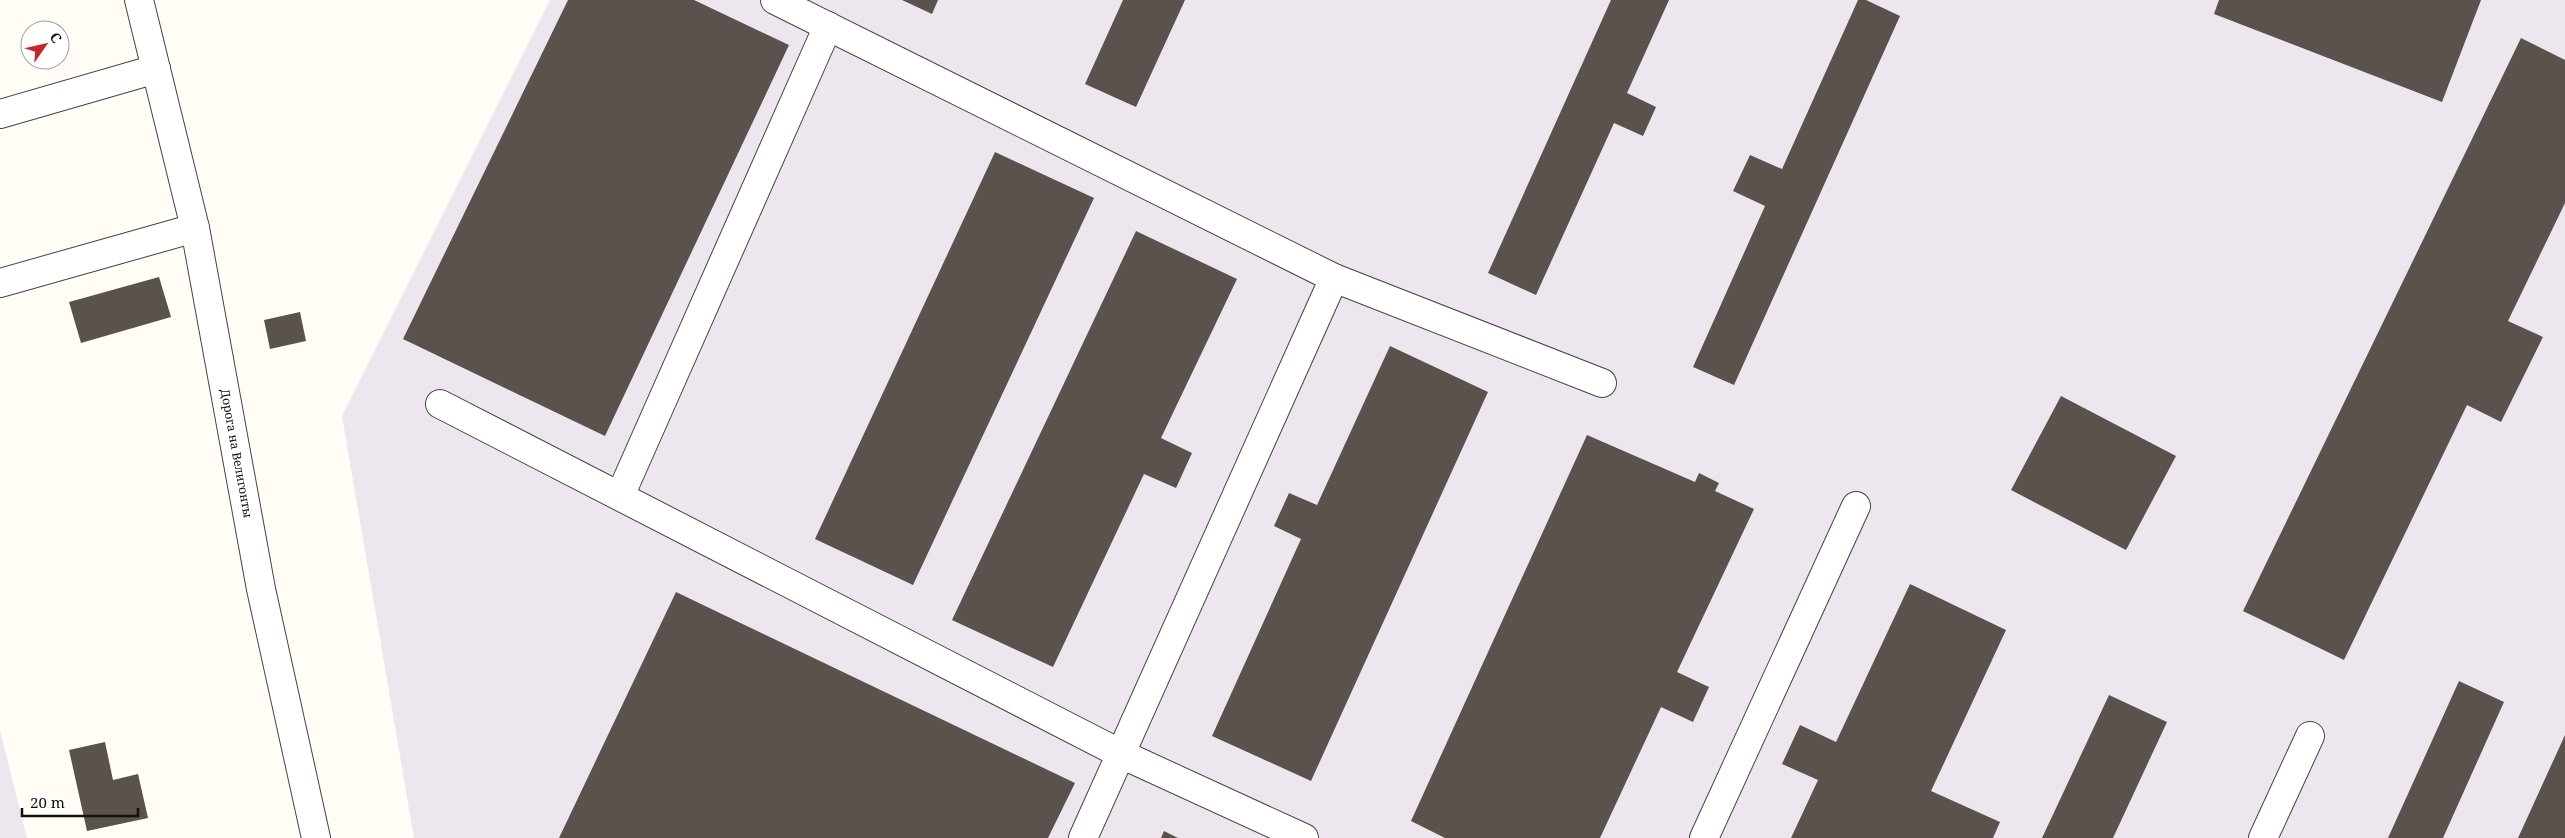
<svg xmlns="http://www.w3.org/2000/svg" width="2565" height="838" font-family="'Noto Serif',serif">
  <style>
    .industrial { fill: #eee6ef }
    .building { fill: #5a524d }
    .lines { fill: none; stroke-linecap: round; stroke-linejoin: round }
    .minor-casing { stroke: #444; stroke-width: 30 }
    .minor { stroke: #fff; stroke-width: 28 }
    .labels { text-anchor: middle; stroke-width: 5; stroke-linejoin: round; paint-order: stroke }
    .street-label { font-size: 12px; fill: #111; stroke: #fff }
  </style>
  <rect width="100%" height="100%" fill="#fffdf5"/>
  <path class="industrial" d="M550,0H2565V838H414L342,416Z
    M0,730L27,838H0Z"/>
  <path class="building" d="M568,0H694L789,45L605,436L403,339Z
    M902,0H938L932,14Z
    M1123,0H1185L1136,107L1085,84Z
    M1611,0H1669L1627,93L1656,107L1643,136L1614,123L1536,295L1488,273Z
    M1858,0H1866L1900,16L1734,385L1693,367L1765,206L1733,191L1750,155L1782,169Z
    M2219,0H2481L2442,102L2214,14Z
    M2521,38L2565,60V203L2508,321L2543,337L2501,422L2467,405L2344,660L2243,611Z
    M995,152L1094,198L913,585L815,539Z
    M1136,231L1237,279L1161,438L1192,453L1176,488L1144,474L1053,667L952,620Z
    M159,277L171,317L81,343L69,302Z
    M300,312L306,341L270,349L264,320Z
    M1390,346L1488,392L1311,781L1212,736L1301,539L1274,526L1289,493L1317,505Z
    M2061,396L2176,456L2126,550L2011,490Z
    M1587,435L1695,482L1699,473L1719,483L1715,491L1754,509L1677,672L1709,687L1693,722L1661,707L1600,838H1445L1411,821Z
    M1910,584L2006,630L1931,791L2000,822L1993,838H1791L1818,780L1782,764L1800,725L1836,742Z
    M676,592L1075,783L1048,838H559Z
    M2459,681L2504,702L2443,838H2388Z
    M2109,695L2167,722L2113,838H2042Z
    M2565,735V838H2518Z
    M105,742L113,780L138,774L148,818L87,831L69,750Z
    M1164,831L1178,838H1161Z"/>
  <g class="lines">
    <defs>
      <g id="minor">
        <path id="s1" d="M139,0L195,228L261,589L316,838"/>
        <path d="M775,0L1334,278L1083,838"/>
        <path d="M0,114L156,69"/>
        <path d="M1334,278L1602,383"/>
        <path d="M0,283L195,228"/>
        <path d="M440,404L1121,754L1304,838"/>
        <path d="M620,496L828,26"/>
        <path d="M1704,838L1856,506"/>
        <path d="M2263,838L2310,736"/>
      </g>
    </defs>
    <use href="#minor" class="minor-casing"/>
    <use href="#minor" class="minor"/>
  </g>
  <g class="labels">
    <g class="street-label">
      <text dy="4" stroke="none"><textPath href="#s1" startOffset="464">Дорога на Велигонты</textPath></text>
    </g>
  </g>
  <g transform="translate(45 45) rotate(56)"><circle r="24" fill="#ffffff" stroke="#a0a0a0"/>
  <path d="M0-4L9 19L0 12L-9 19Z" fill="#c4262e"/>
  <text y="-8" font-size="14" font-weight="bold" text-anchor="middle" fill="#111111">С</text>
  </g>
  <path d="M22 808v8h116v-8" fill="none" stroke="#111111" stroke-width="2.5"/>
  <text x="30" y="808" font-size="15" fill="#111111" stroke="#ffffff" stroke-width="4" paint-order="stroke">20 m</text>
</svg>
